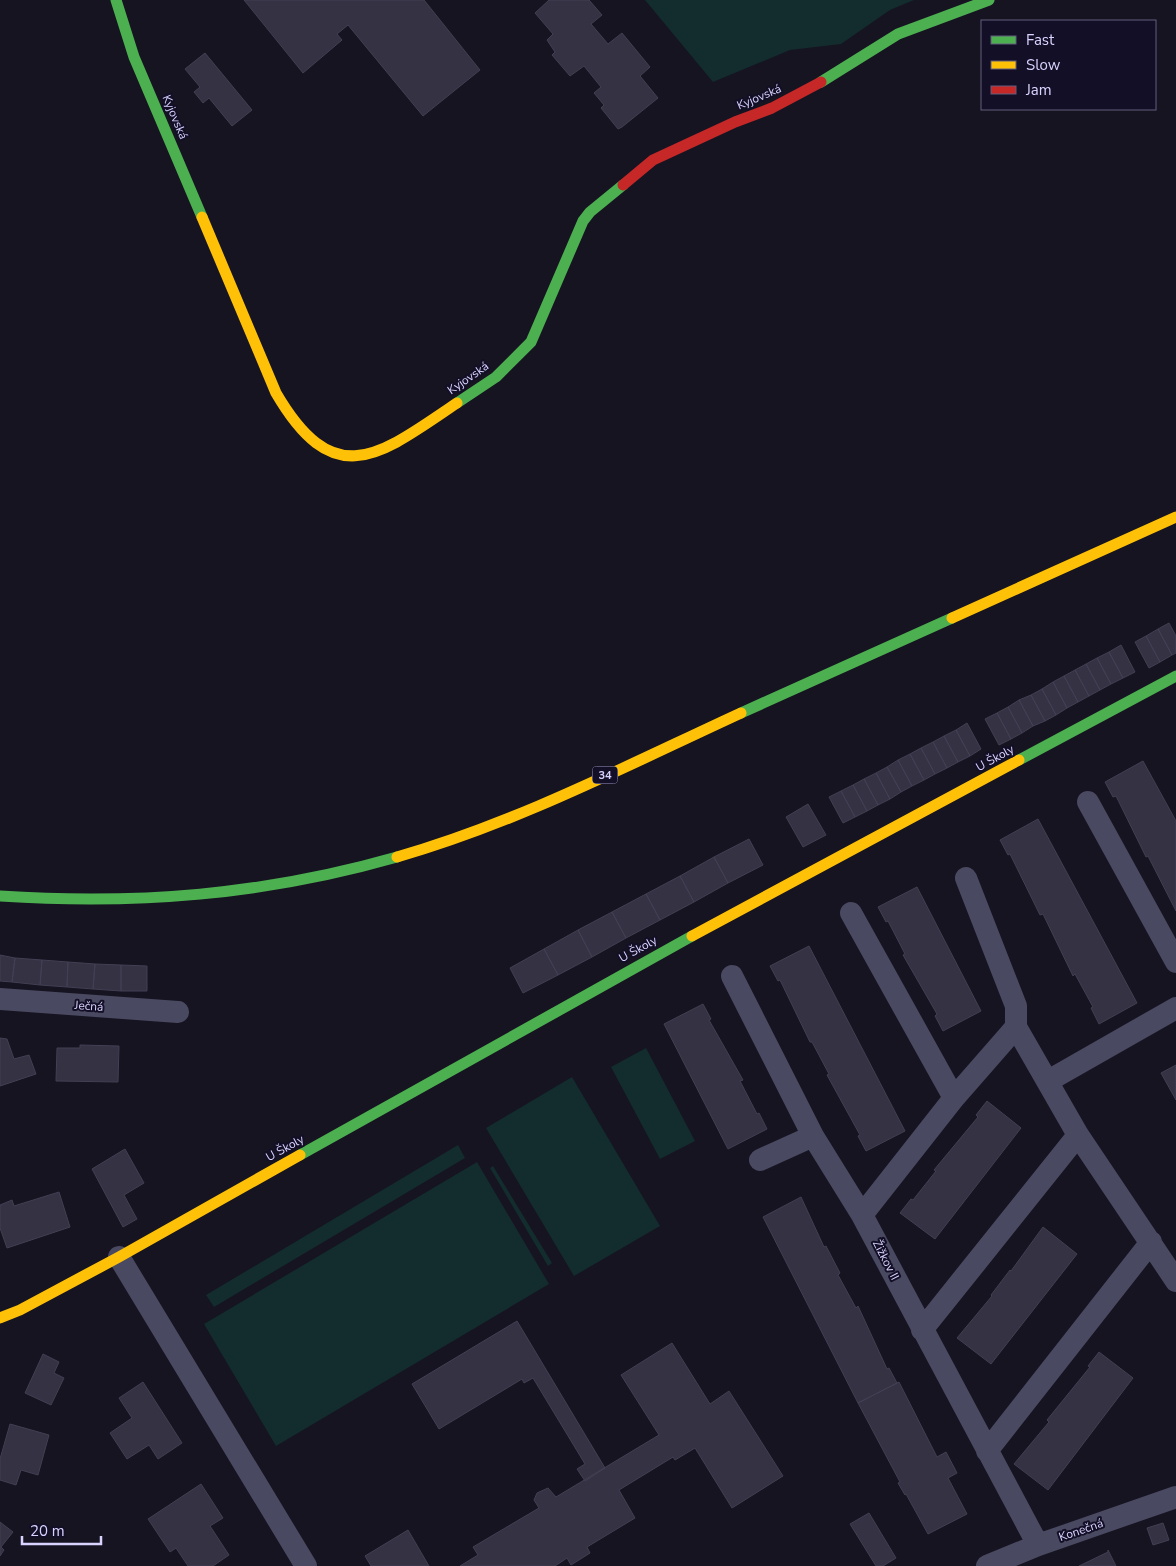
<svg xmlns="http://www.w3.org/2000/svg" width="1176" height="1566" font-family="'Nunito Sans',sans-serif">
  <style>
    .green { fill: #132c2d }
    .building { fill: #343243; stroke: #433f54 }
    .lines { fill: none; stroke-linecap: round; stroke-linejoin: round }
    .street { stroke: #4a4962; stroke-width: 22 }
    .fast { stroke: #4caf50; stroke-width: 11 }
    .slow { stroke: #ffc107; stroke-width: 11 }
    .jam { stroke: #c62828; stroke-width: 11 }
    .labels { text-anchor: middle; stroke-width: 4; stroke-linejoin: round; paint-order: stroke }
    .shield { fill: #130f26; stroke: #9e99be; stroke-width: 1 }
    .shield-label { font-size: 11px; font-weight: bold; fill: #d9d4ff }
    .street-label { font-size: 12px; fill: #d9d4ff; stroke: #130f26 }
  </style>
  <rect width="100%" height="100%" fill="#161421"/>
  <path class="green" d="M645,0H914L890,10L841,44L790,50L713,82Z
    M646,1048L695,1141L660,1159L611,1067Z
    M572,1077L660,1226L574,1276L486,1128Z
    M458,1145L465,1158L214,1307L206,1295Z
    M477,1162L549,1284L276,1446L204,1324Z
    M493,1166L552,1263L548,1266L490,1168Z"/>
  <path class="building" d="M244,0H424L480,70L423,116L348,25L337,34L342,40L303,73Z
    M549,0H589L602,15L591,24L608,44L622,33L650,67L640,76L658,98L622,127L618,129L601,108L604,105L594,93L601,87L584,66L570,76L552,55L555,52L547,40L553,34L535,13Z
    M205,53L252,110L232,126L209,98L203,103L194,92L200,87L185,69Z
    M1169,623L1176,636V653L1172,655L1158,629Z
    M1158,629L1172,655L1160,662L1146,636Z
    M1146,636L1160,662L1149,668L1135,642Z
    M1121,645L1135,672L1123,678L1109,652Z
    M1109,652L1123,678L1111,684L1097,658Z
    M1097,658L1111,684L1100,690L1086,664Z
    M1086,664L1100,690L1089,696L1075,670Z
    M1075,670L1089,696L1078,702L1064,676Z
    M1064,676L1078,702L1067,708L1053,682Z
    M1053,682L1067,708L1056,715L1042,689Z
    M1042,689L1056,715L1045,721L1031,695Z
    M1031,695L1045,721L1033,726L1019,700Z
    M1019,700L1033,726L1022,733L1008,707Z
    M1008,707L1022,733L1011,739L997,713Z
    M997,713L1011,739L999,745L985,719Z
    M967,723L981,749L970,756L956,730Z
    M956,730L970,756L958,762L944,736Z
    M944,736L958,762L947,768L933,742Z
    M933,742L947,768L935,774L921,748Z
    M921,748L935,774L924,780L910,754Z
    M910,754L924,780L912,786L898,760Z
    M898,760L912,786L901,792L887,767Z
    M1143,761L1176,821V911L1148,856L1146,857L1116,796L1113,797L1105,782Z
    M887,767L901,792L890,799L876,773Z
    M876,773L890,799L878,805L864,779Z
    M864,779L878,805L867,811L853,785Z
    M853,785L867,811L855,817L841,791Z
    M841,791L855,817L843,823L829,797Z
    M808,804L826,835L803,847L786,817Z
    M1038,819L1137,1003L1099,1024L1091,1008L1093,1007L1075,974L1073,976L1043,914L1040,915L1010,854L1008,855L1000,840Z
    M749,839L763,865L728,883L714,857Z
    M714,857L728,883L694,902L680,876Z
    M680,876L694,902L660,920L646,894Z
    M917,887L981,1011L943,1031L935,1016L937,1014L903,955L905,954L888,921L886,922L878,907Z
    M646,894L660,920L626,938L612,912Z
    M612,912L626,938L592,957L578,930Z
    M578,930L592,957L558,975L544,949Z
    M809,946L905,1131L866,1151L858,1136L860,1135L827,1075L829,1074L812,1042H810L780,980L778,981L770,966Z
    M544,949L558,975L523,993L510,968Z
    M0,955L15,958L12,982L0,981Z
    M15,958L42,960L40,985L12,982Z
    M42,960L68,962L67,987L40,985Z
    M68,962L95,964L93,989L67,987Z
    M95,964L121,965V991L93,989Z
    M121,965L147,966V991H121Z
    M703,1004L711,1019L709,1020L743,1080L740,1081L757,1114L759,1113L767,1129L728,1149L664,1024Z
    M0,1038L7,1039L14,1059L29,1055L36,1074L0,1086Z
    M80,1045L119,1046L118,1082L56,1081L57,1048H80Z
    M1176,1065V1100L1161,1073Z
    M987,1101L1021,1128L935,1239L900,1213L911,1199L913,1200L936,1171L934,1170L978,1117L976,1115Z
    M125,1149L144,1183L124,1195L137,1219L123,1227L92,1169Z
    M59,1192L70,1227L7,1248L0,1228V1205L12,1200L14,1206Z
    M801,1197L824,1247L826,1246L840,1273L838,1275L856,1308L858,1306L887,1369L889,1368L897,1383L858,1403L763,1217Z
    M1043,1227L1077,1254L991,1364L957,1338L992,1296L991,1295L1010,1270L1011,1271Z
    M517,1321L605,1468L585,1481L577,1469L585,1464L533,1378L524,1383L522,1379L439,1429L412,1384Z
    M672,1343L710,1404L729,1391L783,1476L732,1508L695,1448L675,1460L673,1457L619,1490L635,1518L587,1547L590,1553L571,1565L567,1558L555,1566H460L478,1555L473,1547L539,1508L534,1500L537,1493L548,1488L556,1497L659,1435L621,1375Z
    M1099,1352L1133,1378L1048,1490L1014,1464L1049,1422L1047,1420L1090,1367L1088,1366Z
    M43,1354L59,1362L54,1373L64,1378L51,1405L25,1393Z
    M143,1382L182,1443L158,1459L149,1445L127,1459L110,1433L132,1418L119,1398Z
    M899,1382L937,1457L946,1452L957,1473L948,1478L967,1514L928,1534L906,1494L905,1495L898,1483L900,1482L858,1403Z
    M10,1424L49,1435L38,1475L21,1470L16,1485L0,1480V1459Z
    M201,1484L223,1518L210,1526L229,1555L213,1566H188L176,1548L170,1552L148,1519Z
    M869,1513L896,1558L883,1566H876L850,1524Z
    M0,1522L13,1532L1,1547L4,1550L0,1556Z
    M1163,1523L1169,1540L1153,1545L1147,1528Z
    M408,1530L429,1566H371L365,1556Z
    M1108,1550L1116,1566H1079L1108,1552Z"/>
  <g class="lines">
    <path class="street" d="M1088,802L1176,962
      M966,878L1016,1006V1027L1078,1135L1176,1281
      M851,913L954,1098
      M732,976L813,1136L862,1215L1038,1545
      M0,999L178,1012
      M1048,1081L1176,1008
      M760,1160L813,1136
      M862,1215L954,1098L1016,1027
      M119,1257L306,1566
      M922,1330L1078,1135
      M987,1451L1151,1242
      M987,1566L1038,1545L1176,1497"/>
    <path class="fast" d="M116,0L134,57L202,217
      M821,82L898,34L989,0
      M457,403L496,377L531,342L583,221L590,212L623,185
      M741,713L952,618
      M1019,760L1176,676
      M0,896C137,905 264,895 397,857
      M300,1155L692,936"/>
    <path class="slow" d="M202,217L276,393C335,494 380,455 457,403
      M952,618L1176,517
      M397,857C516,823 628,765 741,713
      M692,936L1019,760
      M0,1318L20,1310L119,1257L300,1155"/>
    <path class="jam" d="M623,185L653,160L735,122L772,108L821,82"/>
  </g>
  <g class="labels">
    <rect class="shield" x="592.5" y="766.5" width="25" height="17" rx="4"/>
    <g class="shield-label">
      <text x="605" y="779">34</text>
    </g>
    <g class="street-label">
      <text transform="translate(759 97) rotate(-23)" y="4">Kyjovská</text>
      <text transform="translate(175 117) rotate(67)" y="4">Kyjovská</text>
      <text transform="translate(468 378) rotate(-35)" y="4">Kyjovská</text>
      <text transform="translate(995 758) rotate(-29)" y="4">U Školy</text>
      <text transform="translate(638 949) rotate(-29)" y="4">U Školy</text>
      <text transform="translate(89 1006) rotate(4)" y="4">Ječná</text>
      <text transform="translate(285 1148) rotate(-29)" y="4">U Školy</text>
      <text transform="translate(886 1260) rotate(63)" y="4">Žižkov II</text>
      <text transform="translate(1081 1530) rotate(-19)" y="4">Konečná</text>
    </g>
  </g>
  <rect x="981" y="20" width="175" height="90" fill="#130f26" stroke="#625e7d"/>
  <rect x="991" y="36" width="25" height="8" fill="#4caf50" stroke="#625e7d"/>
  <text x="1026" y="45" font-size="15" fill="#d9d4ff">Fast</text>
  <rect x="991" y="61" width="25" height="8" fill="#ffc107" stroke="#625e7d"/>
  <text x="1026" y="70" font-size="15" fill="#d9d4ff">Slow</text>
  <rect x="991" y="86" width="25" height="8" fill="#c62828" stroke="#625e7d"/>
  <text x="1026" y="95" font-size="15" fill="#d9d4ff">Jam</text>
  <path d="M22 1536v8h79v-8" fill="none" stroke="#d9d4ff" stroke-width="2.5"/>
  <text x="30" y="1536" font-size="15" fill="#d9d4ff" stroke="#130f26" stroke-width="4" paint-order="stroke">20 m</text>
</svg>
